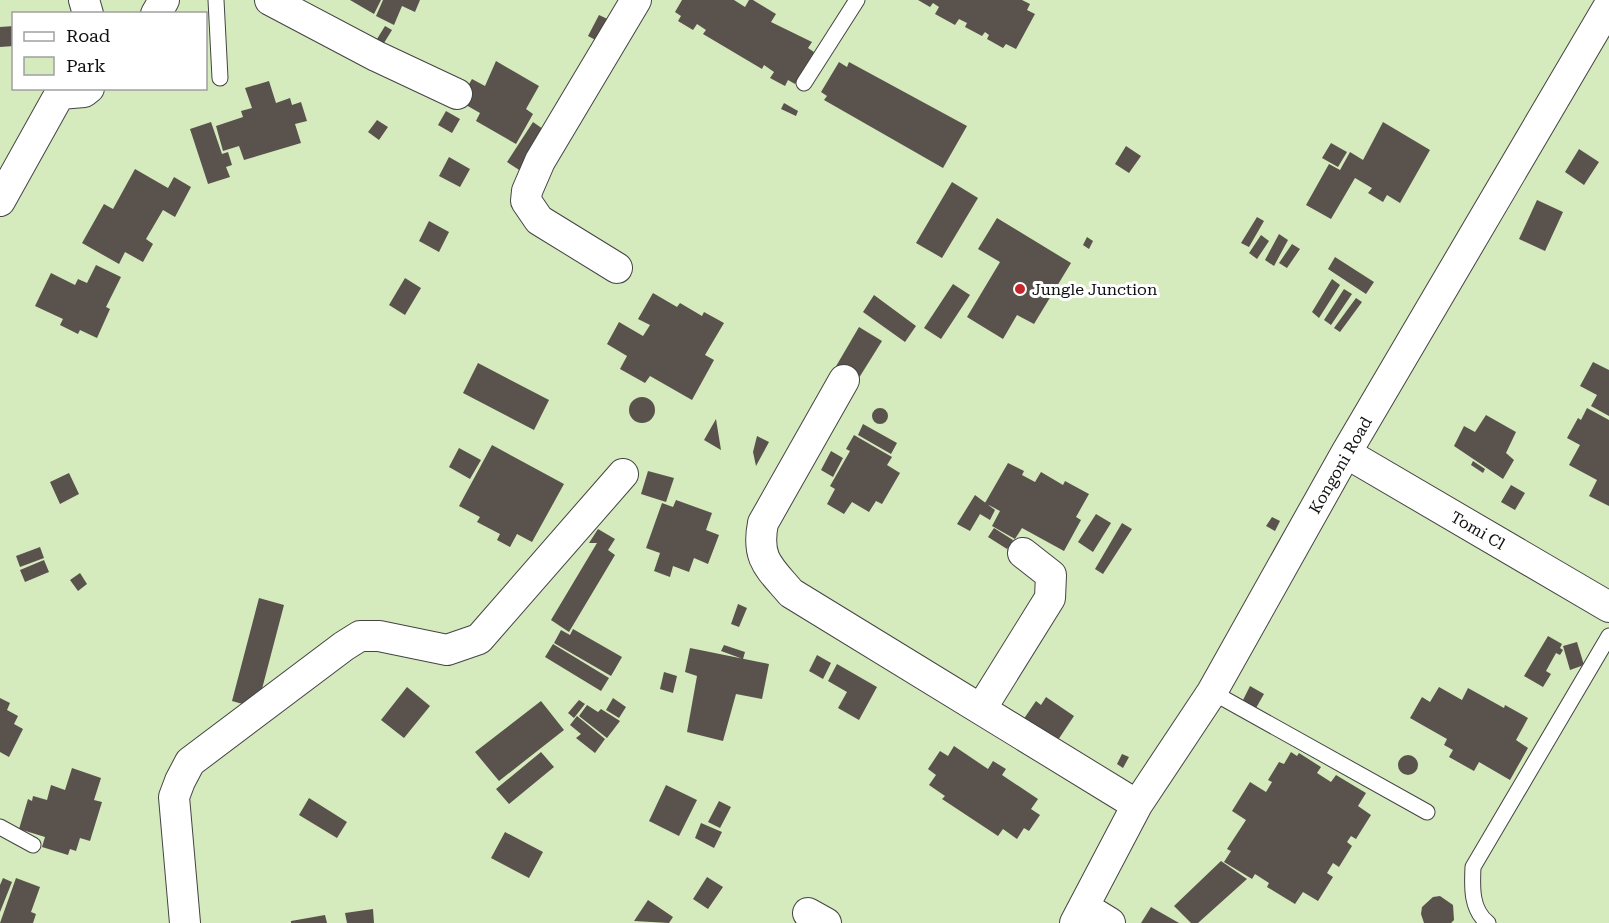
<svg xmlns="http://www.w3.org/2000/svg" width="1609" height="923" font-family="'Roboto Serif',serif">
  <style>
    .green { fill: #d5ebbd; fill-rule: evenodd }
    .building { fill: #5a524d }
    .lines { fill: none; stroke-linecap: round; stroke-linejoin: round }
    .service-casing { stroke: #444; stroke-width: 17 }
    .minor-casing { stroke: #444; stroke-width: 32 }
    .service { stroke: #fff; stroke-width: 15 }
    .minor { stroke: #fff; stroke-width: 30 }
    .poi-dot { fill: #c4262e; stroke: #fff; stroke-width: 2 }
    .labels { text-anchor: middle; stroke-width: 6; stroke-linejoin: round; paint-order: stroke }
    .poi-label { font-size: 16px; fill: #111; stroke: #fff; text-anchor: start }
    .street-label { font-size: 16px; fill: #111; stroke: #fff }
  </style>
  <rect width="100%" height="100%" fill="#fffdf5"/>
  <path class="green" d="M0,0H1609V923H0ZM14,14H206V88H14Z"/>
  <path class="building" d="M350,0H381L374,14Z
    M383,0H420L415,12L402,6L394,25L376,16Z
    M682,0H734L745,7L749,0H753L776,14L771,22L812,42L808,48L814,52L795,84L788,80L785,86L770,78L774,72L764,65L762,69L703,34L706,30L697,24L693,30L678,21L681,16L675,12Z
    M918,0H1022L1030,4L1027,10L1035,14L1016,49L1006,44L1003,48L987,39L989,35L985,32L982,36L965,27L967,23L959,19L955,25L935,14L939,7L933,3L930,7Z
    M599,15L616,23L605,45L588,36Z
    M14,26V46L0,47V27Z
    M385,26L392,30L384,43L377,39Z
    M496,61L539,86L526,109L533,114L516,144L476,121L480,113L459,101L472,79L485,86Z
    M839,62L847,67L849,62L967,126L943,168L824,100L827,96L821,92Z
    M269,81L276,103L290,98L292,105L301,102L307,121L295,124L301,143L244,160L239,146L223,151L216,126L243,117L241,111L252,108L245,88Z
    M784,103L798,111L796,116L781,109Z
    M446,111L460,119L452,133L438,125Z
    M377,120L388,127L379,140L368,132Z
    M211,122L222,154L228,152L232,165L226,167L230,177L208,184L190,129Z
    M533,122L553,136L527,175L507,162Z
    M1383,122L1430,150L1400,203L1387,195L1383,202L1368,193L1372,188L1355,178L1331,219L1306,205L1329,164L1340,170L1350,152L1363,160Z
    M1331,143L1347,152L1338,167L1322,158Z
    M1126,146L1141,156L1129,173L1115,164Z
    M1579,149L1599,162L1584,185L1565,172Z
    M449,157L470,169L460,187L439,176Z
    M135,169L168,188L174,177L191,187L175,217L163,210L146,239L153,244L143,262L125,252L119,264L82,243L104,204L113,209Z
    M952,182L978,198L942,258L916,243Z
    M1537,200L1563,212L1545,251L1519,239Z
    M1257,217L1264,221L1249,247L1241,243Z
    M997,218L1071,263L1034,324L1017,315L1003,339L967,317L1000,262L978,249Z
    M429,221L449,232L439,252L419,241Z
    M1279,234L1288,240L1274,266L1265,260Z
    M1261,235L1269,241L1257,259L1249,253Z
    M1087,237L1093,241L1089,249L1083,245Z
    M1292,244L1300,249L1287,268L1279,263Z
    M1335,257L1374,282L1366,294L1328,269Z
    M96,265L121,277L106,307L110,309L97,338L80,330L78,334L60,325L63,319L35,306L51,273L75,285L78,279L87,283Z
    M405,278L421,288L405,315L389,305Z
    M1332,279L1340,285L1319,318L1312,312Z
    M953,284L970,295L941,339L924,328Z
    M1344,289L1352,294L1331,325L1324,320Z
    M653,293L677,307L680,303L702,316L704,312L724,323L705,355L714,360L692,400L650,376L645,383L620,369L627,356L607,344L619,322L643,336L650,325L638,319Z
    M874,295L916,326L905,342L863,312Z
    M1356,298L1362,302L1340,332L1334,328Z
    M859,327L882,341L857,381L835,368Z
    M1593,362L1609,370V416L1591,406L1597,395L1580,386Z
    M478,363L549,400L534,430L463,393Z
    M629 410a13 13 0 1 1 26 0a13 13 0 1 1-26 0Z
    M1587,408L1609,420V506L1589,496L1597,480L1569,465L1580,445L1567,438L1578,418L1581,420Z
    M872 416a8 8 0 1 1 16 0a8 8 0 1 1-16 0Z
    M1486,415L1516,432L1506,453L1514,460L1503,479L1454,446L1464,426L1475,432Z
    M716,419L721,450L704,440Z
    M863,424L897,443L891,454L858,435Z
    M854,435L892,457L887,465L900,473L882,504L876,501L869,512L852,502L844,514L827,504L835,489L830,486L850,451L846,449Z
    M757,436L769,442L756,466L753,452Z
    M492,445L564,484L532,542L517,534L510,547L497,540L500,534L477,522L480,517L459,506Z
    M459,448L481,460L470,479L449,467Z
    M831,451L843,458L833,477L821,470Z
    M1473,461L1485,469L1483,473L1471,465Z
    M1008,463L1024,471L1022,475L1035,482L1041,472L1063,485L1065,481L1089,494L1076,517L1081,520L1064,551L1022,528L1015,539L992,526L1000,511L985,503Z
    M648,471L674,478L666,502L641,494Z
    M69,473L79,494L60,504L50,482Z
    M1511,485L1525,493L1515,510L1501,502Z
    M975,495L995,510L990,520L980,514L970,531L957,524Z
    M676,500L712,513L706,530L719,535L708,564L694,558L689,572L673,566L670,577L654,571L660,553L646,548L662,503L673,507Z
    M1096,514L1111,523L1093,552L1078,542Z
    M1272,517L1280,521L1275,531L1266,526Z
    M1122,523L1132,529L1103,574L1095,569Z
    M994,528L1013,540L1007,549L988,537Z
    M598,529L615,539L608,550L615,555L569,632L551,620L597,543H589Z
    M40,547L44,558L20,567L16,556Z
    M44,560L49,572L25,582L20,570Z
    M80,573L87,584L78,591L70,580Z
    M259,598L284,605L257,708L232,701Z
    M738,604L747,608L739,627L731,624Z
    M573,629L622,657L611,676L554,643L561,630L570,635Z
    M1548,636L1562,644L1560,648L1563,650L1560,655L1556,653L1546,671L1551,674L1543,687L1524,676Z
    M1577,642L1584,665L1570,670L1563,646Z
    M553,644L609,678L601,691L545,657Z
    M724,645L745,652L743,659L721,651Z
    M690,648L769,664L762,699L736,694L723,741L687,732L697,676L685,672Z
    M817,655L831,663L823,679L809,671Z
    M837,664L877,687L859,720L838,708L847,692L828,681Z
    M664,672L677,676L673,693L660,689Z
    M1250,686L1264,694L1256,708L1243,700Z
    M407,687L430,706L404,738L381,720Z
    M1439,687L1462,700L1468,688L1504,708L1505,705L1528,718L1516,740L1528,748L1510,780L1479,762L1474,771L1449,757L1453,750L1444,745L1447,739L1410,718L1422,697L1430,702Z
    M1046,697L1074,716L1054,746L1021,723L1036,701L1041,705Z
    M0,698L10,703L7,710L18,716L14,724L23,729L9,757L0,752Z
    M613,698L626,707L619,718L606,710Z
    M579,700L585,704L574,718L568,713Z
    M541,701L564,730L499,781L475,752Z
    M587,705L598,712L601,709L620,721L607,738L579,716Z
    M577,716L605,739L595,753L576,738L581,734L570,725Z
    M954,746L988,769L993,761L1006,769L1002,775L1038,799L1031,809L1040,815L1029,831L1024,828L1017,839L1003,829L998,836L942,799L945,796L929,785L936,775L928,769L940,751L948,756Z
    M541,752L554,767L509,804L496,789Z
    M1291,752L1297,756L1299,753L1321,767L1317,773L1331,782L1336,775L1366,793L1358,806L1371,815L1356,839L1351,836L1347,842L1352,846L1339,867L1333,863L1327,873L1333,877L1318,901L1303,892L1295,904L1267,887L1269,883L1255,874L1252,879L1224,862L1231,851L1227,849L1246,820L1232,811L1250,782L1266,792L1272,782L1268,780L1279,762L1284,764Z
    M1122,754L1129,757L1123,768L1117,764Z
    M1398 765a10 10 0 1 1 20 0a10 10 0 1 1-20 0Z
    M72,768L101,778L94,800L102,802L90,841L80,838L76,851L70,849L68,855L42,847L45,837L19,829L28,799L32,801L33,796L47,800L51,785L65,790Z
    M666,785L697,800L679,836L649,821Z
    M309,798L347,822L337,838L299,815Z
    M719,801L731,807L720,828L708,822Z
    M701,823L722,832L714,848L695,838Z
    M505,832L543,852L529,878L491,858Z
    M1221,861L1247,879L1198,923H1191L1174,906Z
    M707,877L723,887L708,909L693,899Z
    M3,878L12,882L0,912V885Z
    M16,878L40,887L31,912L36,914L33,923H0Z
    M1440,896L1453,905L1454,920L1451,923H1424L1421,914L1422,907L1433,897Z
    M648,900L673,917L669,923L634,921Z
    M1151,907L1179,923H1141Z
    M373,909L374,923H347L345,913Z
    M325,915L327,923H291V921Z"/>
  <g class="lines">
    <defs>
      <path id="service" d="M216,0L220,78
        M804,83L857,0
        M1212,692L1427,812
        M0,827L33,845
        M1488,923C1471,910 1472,887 1473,867L1609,636"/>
      <path id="minor" d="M84,0L88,14
        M270,0L376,56L457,94
        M156,14L164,0
        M60,94L84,92L89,88
        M0,201L63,88
        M617,268L539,220L526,201L527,191L540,161L636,0
        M844,380L763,523C756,559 769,567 791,593L1137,805
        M1346,453L1609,607
        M981,709L1050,598L1051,575L1023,553
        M1084,907L1110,923
        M808,913L826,923
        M185,923L174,797L180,781L190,762L344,646L360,636H379L447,650L479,639L623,474
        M1075,923L1137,805L1212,692L1346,453L1607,9"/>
    </defs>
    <use href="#service" class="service-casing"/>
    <use href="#minor" class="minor-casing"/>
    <use href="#service" class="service"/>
    <use href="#minor" class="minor"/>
  </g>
  <circle class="poi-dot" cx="1020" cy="289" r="6"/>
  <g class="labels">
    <g class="poi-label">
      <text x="1032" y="295">Jungle Junction</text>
    </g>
    <g class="street-label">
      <text transform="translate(1340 465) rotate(-60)" y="6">Kongoni Road</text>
      <text transform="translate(1478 530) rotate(30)" y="6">Tomi Cl</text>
    </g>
  </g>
  <rect x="12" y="12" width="195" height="78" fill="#ffffff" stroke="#a0a0a0" stroke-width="1.5"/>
  <rect x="24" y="32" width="30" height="9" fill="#ffffff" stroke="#a0a0a0" stroke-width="1.5"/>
  <text x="66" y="42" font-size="18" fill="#111111">Road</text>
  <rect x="24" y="57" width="30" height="18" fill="#d5ebbd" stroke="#a0a0a0" stroke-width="1.5"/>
  <text x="66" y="72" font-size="18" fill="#111111">Park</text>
</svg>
